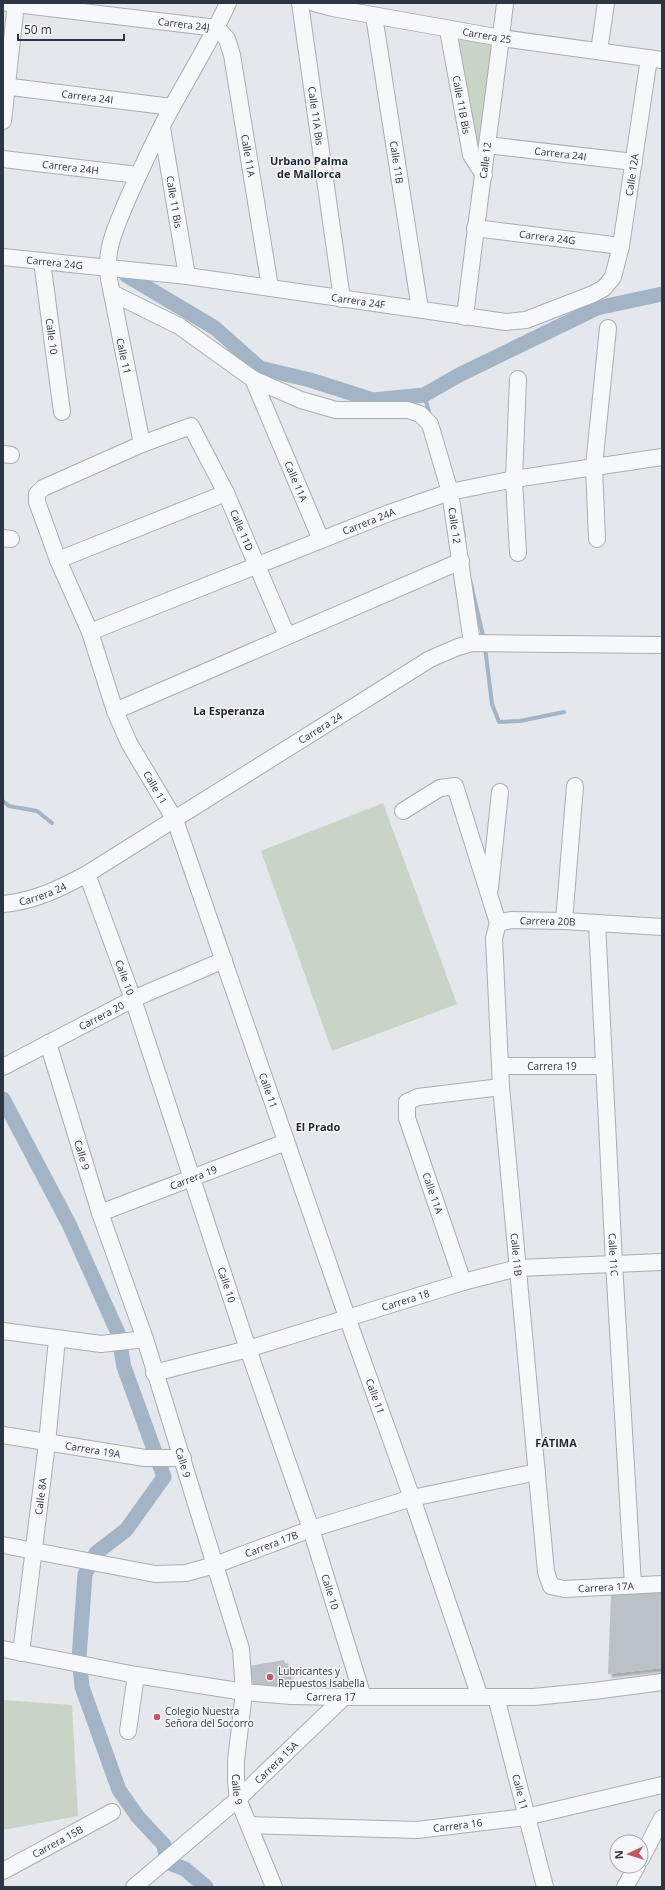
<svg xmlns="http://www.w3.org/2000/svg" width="665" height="1890" font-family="'Open Sans',sans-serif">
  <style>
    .green { fill: #cad4c6 }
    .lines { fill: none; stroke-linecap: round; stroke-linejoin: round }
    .stream { stroke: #a3b4c7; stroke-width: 4 }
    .canal { stroke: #a3b4c7; stroke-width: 15 }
    .building { fill: #bcc0c7; filter: url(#shadow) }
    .minor-casing { stroke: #a9aeb5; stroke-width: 18 }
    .minor { stroke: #f7f8f9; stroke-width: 16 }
    .poi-dot { fill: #c25766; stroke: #f4f6f8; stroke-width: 1.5 }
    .labels { text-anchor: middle; stroke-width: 3; stroke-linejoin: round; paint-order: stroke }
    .street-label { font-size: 10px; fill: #2d3542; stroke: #f4f6f8 }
    .poi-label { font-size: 10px; fill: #2d3542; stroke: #f4f6f8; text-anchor: start }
    .neighbourhood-label { font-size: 11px; font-weight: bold; fill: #1f2633; stroke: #f4f6f8 }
  </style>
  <defs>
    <filter id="shadow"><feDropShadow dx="3.5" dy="3.5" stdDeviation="1" flood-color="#0004"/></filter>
  </defs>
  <rect width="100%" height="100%" fill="#e4e7eb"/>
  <path class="green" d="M448,30L501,38L484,175Z
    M383,803L457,1004L332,1051L261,851Z
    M3,1700L72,1705L78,1816L3,1830Z"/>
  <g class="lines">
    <path class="stream" d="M424,395L430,415
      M459,507L464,536
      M470,580L484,640
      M485,647L492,704L499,722L520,721L564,712
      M3,801L9,806L37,811L52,823"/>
    <path class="canal" d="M126,275L215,328L260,368L310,380L373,400L424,395L461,374L597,308L662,294
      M3,1099L69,1224L118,1333L124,1367L164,1477L126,1530L96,1553L85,1574L79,1658L82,1687L119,1790L138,1817L164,1845L167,1862L185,1869L206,1887"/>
  </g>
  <path class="building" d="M662,1592V1668L608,1674L611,1595Z
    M284,1660L293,1693L254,1688L249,1666Z"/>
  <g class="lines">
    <defs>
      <g id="minor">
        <path id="s1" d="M7,3L217,28L227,39L232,55L270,287"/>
        <path id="s2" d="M300,3L342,299"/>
        <path id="s3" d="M314,3L333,8L501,38L662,60"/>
        <path id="s4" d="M374,16L420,309"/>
        <path id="s5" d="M448,30L471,155L484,175"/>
        <path d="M599,51L606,3"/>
        <path id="s6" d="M3,86L172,107"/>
        <path d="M3,121L16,3"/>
        <path id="s7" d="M162,128L187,276"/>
        <path id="s8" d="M487,145L634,162"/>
        <path id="s9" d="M3,159L138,175"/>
        <path id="s10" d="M475,228L621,246"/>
        <path id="s11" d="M3,257L187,276L506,322L526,320L593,294L604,288L613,277L621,246L649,58"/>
        <path id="s12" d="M42,261L62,412"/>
        <path id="s13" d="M112,293L179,326L253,379L301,400L336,410H408L420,414L430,424L450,492L472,643"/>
        <path id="s14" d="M465,317C477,212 493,108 505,3"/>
        <path id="s15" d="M253,379L321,540"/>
        <path d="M142,444L109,279C104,249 117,225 128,198C142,167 157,134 173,105C192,71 212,38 228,3"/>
        <path d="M3,454L11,455"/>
        <path d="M3,538L11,539"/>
        <path d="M597,539L594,466L608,328"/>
        <path d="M518,553L514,479L518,379"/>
        <path d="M58,560L226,493"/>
        <path id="s16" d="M90,632L389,513L450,492L514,479L662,457"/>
        <path id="s17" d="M287,636L226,493L191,426L142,444L43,488L37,494V502L58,560L90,632L115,711L129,743L175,820L347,1317L412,1498L480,1697"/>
        <path d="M115,711L461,561"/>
        <path d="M403,811L440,788L455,786L498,923"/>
        <path id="s18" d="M87,874L133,999L248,1349L311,1529L363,1697"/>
        <path d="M490,888L500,792"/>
        <path id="s19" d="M3,904C35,901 59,889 87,874L430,659L458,647L472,643L662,645"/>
        <path d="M564,921L575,786"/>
        <path id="s20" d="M498,923L494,938L501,1087L546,1572L551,1586L564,1589L662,1584"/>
        <path id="s21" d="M498,923L511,920L564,921L662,927"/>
        <path id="s22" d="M597,923L614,1263L633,1585"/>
        <path id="s23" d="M48,1043L100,1213L145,1339L241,1649L244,1692L236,1761V1782L238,1799L274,1887"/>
        <path id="s24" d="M501,1066H603"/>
        <path id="s25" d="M3,1067L133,999L224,960"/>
        <path id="s26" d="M100,1213L286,1142"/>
        <path d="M463,1282L407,1118V1102L418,1097L501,1087"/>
        <path d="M3,1331L101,1344L145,1339"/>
        <path id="s27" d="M154,1373L248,1349L463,1282L518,1268L662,1262"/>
        <path id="s28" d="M3,1435L145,1458H183"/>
        <path id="s29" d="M3,1545L155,1574L186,1573L215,1565L311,1529L412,1498L537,1472"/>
        <path id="s30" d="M3,1649L136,1675L244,1692L291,1696L344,1697H534L594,1691L662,1682"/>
        <path id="s31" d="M21,1653L47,1443L57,1339"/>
        <path id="s32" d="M496,1697L545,1887"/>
        <path d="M128,1731L136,1675"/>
        <path id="s33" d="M249,1825L417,1830L526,1817L662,1785"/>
        <path d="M641,1859L662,1818"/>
        <path id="s34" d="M3,1871L112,1812"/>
        <path id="s35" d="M134,1887L238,1799L344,1697"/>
        <path d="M625,1887L637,1866"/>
      </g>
    </defs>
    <use href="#minor" class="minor-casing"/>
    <use href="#minor" class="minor"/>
  </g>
  <g class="poi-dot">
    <circle cx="270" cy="1677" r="4"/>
    <circle cx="157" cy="1717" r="4"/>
  </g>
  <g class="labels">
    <g class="street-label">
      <text dy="4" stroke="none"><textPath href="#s1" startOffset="178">Carrera 24J</textPath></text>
      <text dy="4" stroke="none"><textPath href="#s3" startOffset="176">Carrera 25</textPath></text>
      <text dy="4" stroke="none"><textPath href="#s6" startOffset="85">Carrera 24I</textPath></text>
      <text dy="4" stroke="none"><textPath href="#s5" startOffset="76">Calle 11B Bis</textPath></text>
      <text dy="4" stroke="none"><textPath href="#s2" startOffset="114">Calle 11A Bis</textPath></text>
      <text dy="4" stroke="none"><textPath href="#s8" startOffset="74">Carrera 24I</textPath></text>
      <text dy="4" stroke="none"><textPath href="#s1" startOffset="345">Calle 11A</textPath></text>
      <text dy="4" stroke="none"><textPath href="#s14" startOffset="158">Calle 12</textPath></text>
      <text dy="4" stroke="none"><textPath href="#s4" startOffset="148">Calle 11B</textPath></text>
      <text dy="4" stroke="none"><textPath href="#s9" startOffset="68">Carrera 24H</textPath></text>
      <text dy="4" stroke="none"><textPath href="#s11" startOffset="730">Calle 12A</textPath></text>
      <text dy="4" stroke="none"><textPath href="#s7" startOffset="75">Calle 11 Bis</textPath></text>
      <text dy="4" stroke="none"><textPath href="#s10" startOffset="73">Carrera 24G</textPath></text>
      <text dy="4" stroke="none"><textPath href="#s11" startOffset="52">Carrera 24G</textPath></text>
      <text dy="4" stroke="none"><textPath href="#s11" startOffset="358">Carrera 24F</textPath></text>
      <text dy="4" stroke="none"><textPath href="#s12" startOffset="76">Calle 10</textPath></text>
      <text transform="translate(124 356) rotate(78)" y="4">Calle 11</text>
      <text dy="4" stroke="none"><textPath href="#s15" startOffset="111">Calle 11A</textPath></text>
      <text dy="4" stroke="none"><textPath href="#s16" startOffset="300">Carrera 24A</textPath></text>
      <text dy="4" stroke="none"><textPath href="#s13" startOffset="458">Calle 12</textPath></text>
      <text transform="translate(242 530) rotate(67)" y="4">Calle 11D</text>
      <text dy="4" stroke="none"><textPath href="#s19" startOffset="365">Carrera 24</textPath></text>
      <text dy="4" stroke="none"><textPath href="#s17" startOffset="718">Calle 11</textPath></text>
      <text dy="4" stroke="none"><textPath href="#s19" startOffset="41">Carrera 24</textPath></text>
      <text dy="4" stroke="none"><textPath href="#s21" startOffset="50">Carrera 20B</textPath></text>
      <text dy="4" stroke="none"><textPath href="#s18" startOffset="110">Calle 10</textPath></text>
      <text dy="4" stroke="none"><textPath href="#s25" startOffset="111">Carrera 20</textPath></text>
      <text dy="4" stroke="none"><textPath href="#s24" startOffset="51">Carrera 19</textPath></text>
      <text dy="4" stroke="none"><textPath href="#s17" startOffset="1042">Calle 11</textPath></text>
      <text dy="4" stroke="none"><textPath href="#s23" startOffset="117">Calle 9</textPath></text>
      <text dy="4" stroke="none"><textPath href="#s26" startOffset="100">Carrera 19</textPath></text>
      <text transform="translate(433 1193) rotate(71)" y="4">Calle 11A</text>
      <text dy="4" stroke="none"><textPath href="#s22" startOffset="332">Calle 11C</textPath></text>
      <text dy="4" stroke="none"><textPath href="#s20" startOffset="333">Calle 11B</textPath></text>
      <text dy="4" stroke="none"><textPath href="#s18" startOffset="434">Calle 10</textPath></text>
      <text dy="4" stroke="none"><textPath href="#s27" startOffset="262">Carrera 18</textPath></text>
      <text dy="4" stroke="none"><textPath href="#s17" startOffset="1366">Calle 11</textPath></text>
      <text dy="4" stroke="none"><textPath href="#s28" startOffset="91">Carrera 19A</textPath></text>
      <text dy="4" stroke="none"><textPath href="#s23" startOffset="441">Calle 9</textPath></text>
      <text dy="4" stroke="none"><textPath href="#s31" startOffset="158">Calle 8A</textPath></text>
      <text dy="4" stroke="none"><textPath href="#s29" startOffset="276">Carrera 17B</textPath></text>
      <text dy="4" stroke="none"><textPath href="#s20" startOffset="722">Carrera 17A</textPath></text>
      <text dy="4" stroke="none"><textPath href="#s18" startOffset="758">Calle 10</textPath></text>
      <text dy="4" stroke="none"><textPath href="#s30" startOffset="332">Carrera 17</textPath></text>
      <text dy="4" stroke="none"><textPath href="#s35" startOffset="189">Carrera 15A</textPath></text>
      <text dy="4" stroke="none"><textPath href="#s23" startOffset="777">Calle 9</textPath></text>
      <text dy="4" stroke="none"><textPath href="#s32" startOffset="98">Calle 11</textPath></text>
      <text dy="4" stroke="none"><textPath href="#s33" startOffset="209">Carrera 16</textPath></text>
      <text dy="4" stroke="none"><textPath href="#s34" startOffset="62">Carrera 15B</textPath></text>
    </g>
    <g class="poi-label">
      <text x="278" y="1675">Lubricantes y<tspan x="278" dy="12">Repuestos Isabella</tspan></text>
      <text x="165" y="1715">Colegio Nuestra<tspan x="165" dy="12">Señora del Socorro</tspan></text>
    </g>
    <g class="neighbourhood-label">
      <text x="309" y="165">Urbano Palma<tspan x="309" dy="13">de Mallorca</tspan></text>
      <text x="229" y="715">La Esperanza</text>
      <text x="318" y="1131">El Prado</text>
      <text x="556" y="1447">FÁTIMA</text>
    </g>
  </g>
  <rect width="665" height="1890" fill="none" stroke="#2d3542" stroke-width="8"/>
  <g transform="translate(629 1854) rotate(266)"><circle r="19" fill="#f4f6f8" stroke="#a4a9af"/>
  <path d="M0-3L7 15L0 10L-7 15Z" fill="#c25766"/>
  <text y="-6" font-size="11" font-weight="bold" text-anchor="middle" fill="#2d3542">N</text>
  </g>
  <path d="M18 34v6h106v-6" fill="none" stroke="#2d3542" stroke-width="2"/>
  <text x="24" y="34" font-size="12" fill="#2d3542" stroke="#f4f6f8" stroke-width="3" paint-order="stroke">50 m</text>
</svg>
